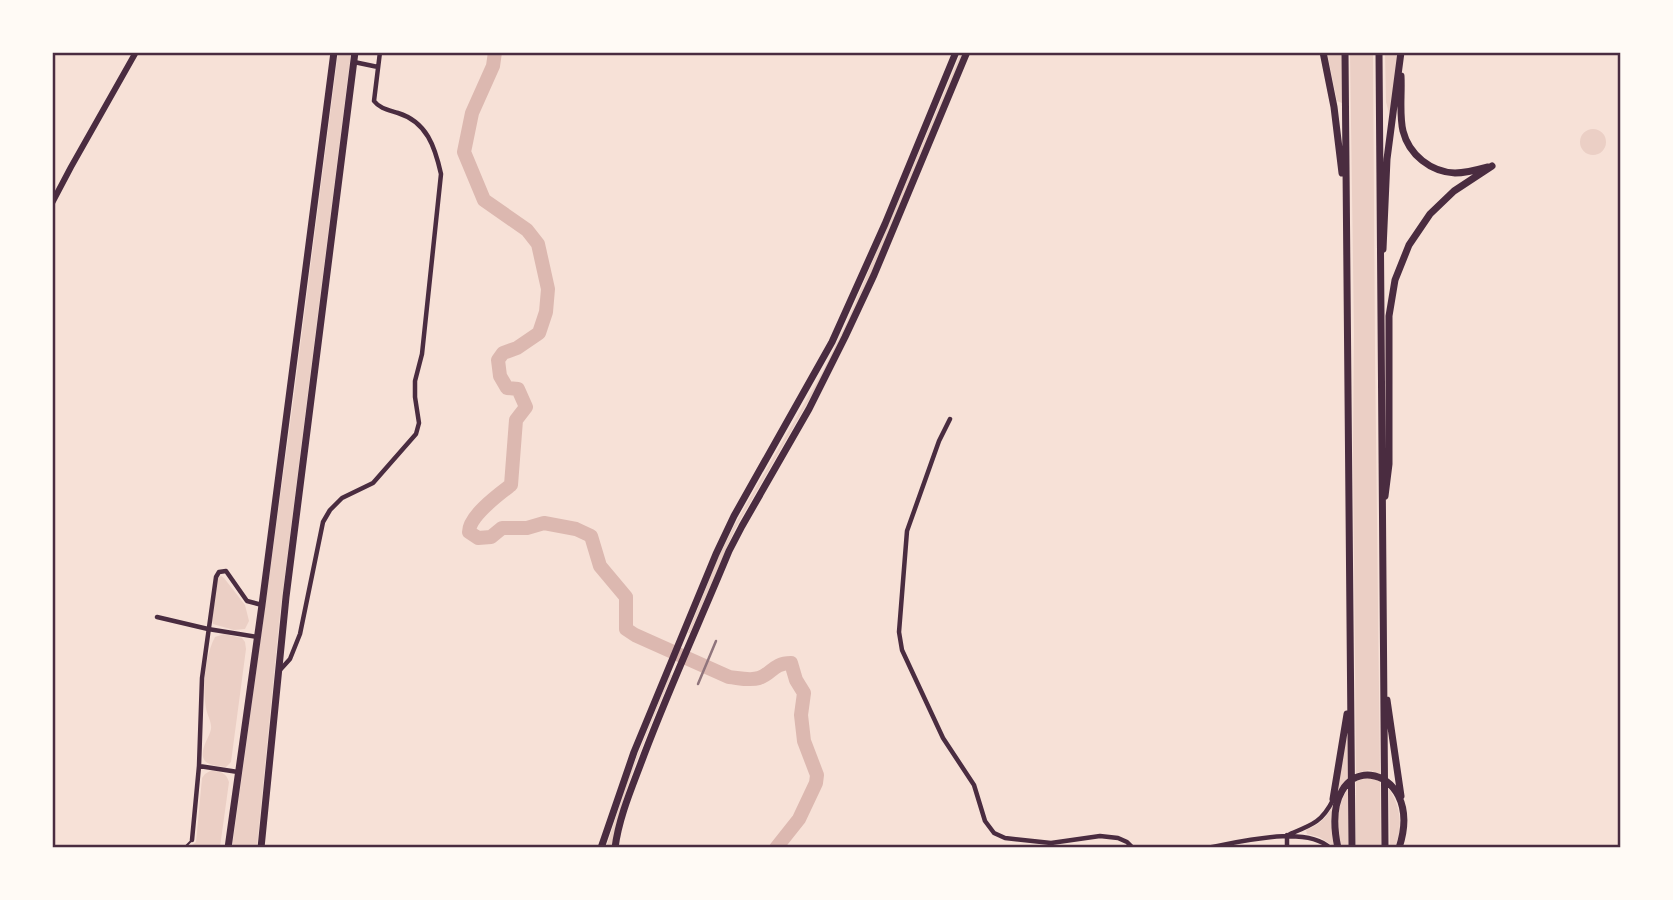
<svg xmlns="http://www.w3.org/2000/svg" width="1673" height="900" font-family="Mulish,sans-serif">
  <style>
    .green { fill: #ebcfc5 }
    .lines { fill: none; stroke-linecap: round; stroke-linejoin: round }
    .river { stroke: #dcb8b0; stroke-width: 14 }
    .service { stroke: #4a2c40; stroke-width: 2 }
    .minor { stroke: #4a2c40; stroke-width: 4.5 }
    .secondary { stroke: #4a2c40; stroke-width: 6 }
    .primary { stroke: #4a2c40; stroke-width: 7 }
    .trunk { stroke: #4a2c40; stroke-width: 7 }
    .rail { stroke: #8f747c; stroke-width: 2.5 }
    .neatline { fill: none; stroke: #4a2c40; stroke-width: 2.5 }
  </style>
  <rect width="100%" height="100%" fill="#f7e1d7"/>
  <path class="green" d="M338,53H351L280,614L257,847L232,848L292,410Z
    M961,53H964L866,287L824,374L735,529L690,633H688L718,558L734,526L822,373L847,322Z
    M1327,53H1342V103L1337,101Z
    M1350,53H1373L1375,350L1380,774L1369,770L1356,773L1353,446L1354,333Z
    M1385,53H1398L1391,107L1389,113L1386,102Z
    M1580 142a13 13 0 1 1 26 0a13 13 0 1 1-26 0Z
    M221,576L224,578L245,605L249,621L245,629L234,630L213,624L212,621L217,582L218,578Z
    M224,634L242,638L245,642L246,649L231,762L226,767C219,766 210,766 205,761C198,751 209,739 211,729C212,722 207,715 206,708C202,687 205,656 215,637Z
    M670,674L672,675C648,731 623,787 612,847L606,848L630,774Z
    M1347,727L1348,778L1337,791Z
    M210,771C220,771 226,772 229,782L220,847L188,848L196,842L202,778L205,774Z
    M1370,778L1380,781L1381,847H1356V781Z
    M1348,789V847L1342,848C1336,829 1336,806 1348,789Z
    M1389,789C1401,807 1403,827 1395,847H1390Z
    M1332,807L1331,821L1335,847L1319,837L1307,834L1306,830C1319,825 1326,818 1332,807Z"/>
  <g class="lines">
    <path class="river" d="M495,52L493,66L472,113L464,152L484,200L527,230L538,244L548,289L546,312L539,333L517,348L503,353L498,360L500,376L507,388L518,389L526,407L516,420L511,485C498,495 469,516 469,532L478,538L491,537L502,528H527L544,523L576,529L591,536L600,566L626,597V629L635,635L729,677C739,678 750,681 759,678C772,674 773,663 791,663L796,680L804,693L801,715L804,741L817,775L816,783L799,819L776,848"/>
    <path class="service" d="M184,848L192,840"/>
    <path class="minor" d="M354,62L378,67
      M950,419L939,441L907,531L899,632L902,650L943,738L974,785L985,821L994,833L1005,838L1051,843L1100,836L1118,838L1127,842L1133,848
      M157,617L208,629L257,637
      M280,670L290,659L300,634L323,522L330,510L342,498L373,483L416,434L419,423L415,397V381L422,354L441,174C435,147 427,122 398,113C389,110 380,109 374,101L380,52
      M199,766L238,772
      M1290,834C1312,825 1322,822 1333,800
      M1287,835V848
      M192,840L199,766L202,678L216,577L219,572L226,571L247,601L262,605
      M1205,848C1237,843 1306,824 1330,848"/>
    <path class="secondary" d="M52,203L71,167L136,52"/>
    <path class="primary" d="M601,848L634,752L716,554L734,516L832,342L885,224L956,52
      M615,848C619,816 633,785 644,755C670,686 701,619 729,551L742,526L809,409L845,337L874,275L967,52"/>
    <path class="trunk" d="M1323,52L1334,107L1342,173
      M1345,52L1352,848
      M1379,52L1385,848
      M1401,76C1402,94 1399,114 1403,131C1409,155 1431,172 1455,173C1466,173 1477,170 1488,167
      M1383,249L1387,159L1401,52
      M1385,496L1389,464V316L1395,280L1409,245L1430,214L1454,191L1492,166
      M1387,700L1401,796
      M1333,799L1347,714
      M228,848L262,605L334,52
      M261,848L286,597L355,52
      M1338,848C1315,742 1428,760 1399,848"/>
    <path class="rail" d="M698,684L716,641"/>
  </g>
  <rect width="1673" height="900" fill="none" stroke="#fffaf5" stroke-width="108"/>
  <rect x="54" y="54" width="1565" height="792" class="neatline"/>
</svg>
